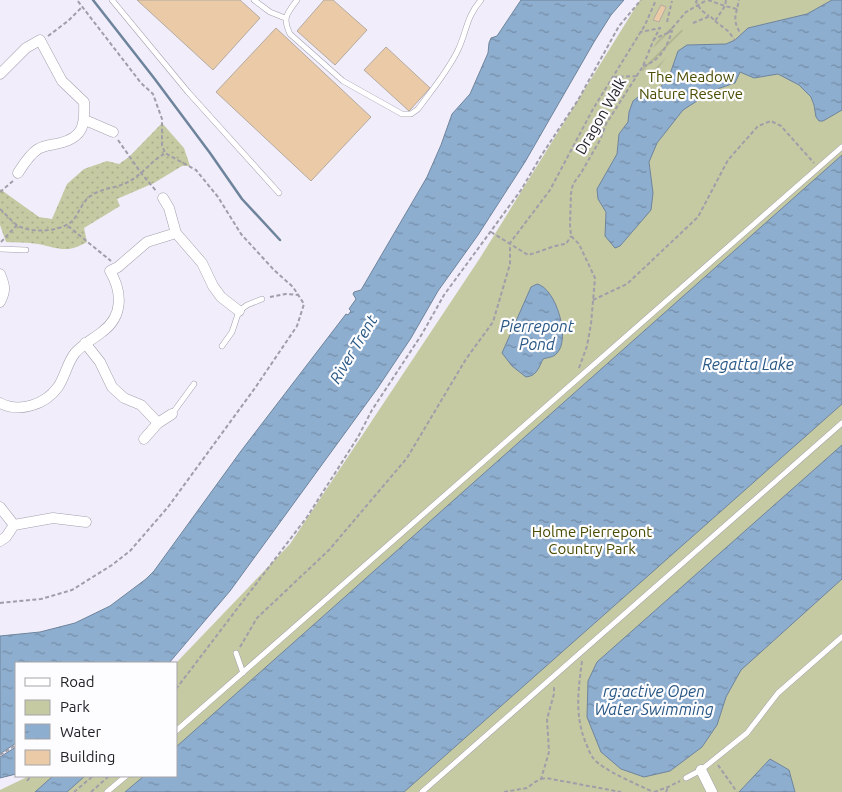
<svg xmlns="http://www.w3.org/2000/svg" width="842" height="792" font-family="Ubuntu,sans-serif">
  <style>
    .grass { fill: url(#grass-dots) }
    .park { fill: #c6caa3 }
    .garden { fill: url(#garden-furrows) }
    .water { fill: url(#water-ripples); stroke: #6e849c }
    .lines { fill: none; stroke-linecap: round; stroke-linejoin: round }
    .stream { stroke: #6e849c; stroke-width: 2.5 }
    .building { fill: #ebcba7; stroke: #b4aaa0 }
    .service-casing { stroke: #a3a0ad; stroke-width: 6 }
    .minor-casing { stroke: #a3a0ad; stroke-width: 11 }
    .path { stroke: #a09ea8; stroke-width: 2; stroke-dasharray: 4 2.5; stroke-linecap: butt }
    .service { stroke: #fff; stroke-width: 5 }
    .minor { stroke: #fff; stroke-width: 10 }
    .labels { text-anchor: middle; stroke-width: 4.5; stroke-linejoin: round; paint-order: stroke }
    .park-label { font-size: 15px; fill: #4a4d00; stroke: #fdfcff }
    .street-label { font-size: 15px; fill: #222125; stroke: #fdfcff }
    .water-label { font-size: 16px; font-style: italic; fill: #295885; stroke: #fdfcff }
  </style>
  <defs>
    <pattern id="grass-dots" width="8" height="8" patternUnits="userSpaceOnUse" patternTransform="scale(1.25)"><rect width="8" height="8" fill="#c6caa3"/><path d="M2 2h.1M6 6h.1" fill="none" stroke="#aaad8c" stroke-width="1.8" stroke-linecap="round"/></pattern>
    <pattern id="garden-furrows" width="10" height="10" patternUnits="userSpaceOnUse" patternTransform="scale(1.25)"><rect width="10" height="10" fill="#c6caa3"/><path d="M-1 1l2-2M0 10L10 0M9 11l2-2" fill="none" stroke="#aaad8c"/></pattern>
    <pattern id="water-ripples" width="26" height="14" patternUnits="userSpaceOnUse" patternTransform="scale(1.25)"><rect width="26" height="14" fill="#8eaecf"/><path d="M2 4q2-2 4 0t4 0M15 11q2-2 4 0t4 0" fill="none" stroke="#748da8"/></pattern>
  </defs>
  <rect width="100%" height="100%" fill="#f1edfb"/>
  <path class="grass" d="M162,123L184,148L190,166H182L154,183L117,199L120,206L84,228L87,242C67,254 58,248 38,244C27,242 16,243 6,242L0,225V189L39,217L52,219L67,184L84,169L107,161L119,164L129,157Z"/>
  <path class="park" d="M640,0H842V792H0V790L29,776H176V663L290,544L480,258Z"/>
  <path class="garden" d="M667,22L684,31L654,75L641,71Z"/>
  <path class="water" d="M521,0H624L611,15L594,42L525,162L478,235L438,291L411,338L377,389L230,591L169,663H16V743L0,754V636L40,632L75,623L110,606L146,579L154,571L241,451L346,314L348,315L351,311L349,309L356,299L353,294L354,292L361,290L427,177L441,145L452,114L470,94L488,53L489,43L491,38L497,36Z
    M832,0H842V110L823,121H819L816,117L814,105L811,97L799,85L778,74L754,78L740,72L735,83L714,90L683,110L657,143L649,162L653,193L651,210L620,246L615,248L605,236L606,212L598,199L597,189L617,154L619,134L628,122L629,112L633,101L638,97L659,89L670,74L678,51L687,45L726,44L735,40L748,28L807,14Z
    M842,155V404L404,792H125L144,776H176V747Z
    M537,284C556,288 571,339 557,353C553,358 548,357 543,359C539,367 537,376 526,377L512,366L502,353L531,287Z
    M842,445V579L741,670L726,697L717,725L702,747L670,771L644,777L621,769L601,752L587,717L588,681L597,662Z
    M16,747V774L0,778V757Z
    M770,759L789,770L795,792H739Z
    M53,776H85L67,792H35Z"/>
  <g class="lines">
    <path class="stream" d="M93,0L154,78L210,153L242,199L280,240"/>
  </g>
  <path class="building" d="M137,0H240L260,18L213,70Z
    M324,0H333L367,30L335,65L297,31Z
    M661,5L666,7L659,22L653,20Z
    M276,28L371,117L311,181L216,92Z
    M386,47L430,88L409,111L364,70Z"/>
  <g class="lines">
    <defs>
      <path id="service" d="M112,0L188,92L279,193
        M254,0L270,12L285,18
        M297,0C287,14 282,17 290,34L343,81L402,114H411L418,109C432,90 448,71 458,50C467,31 466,17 481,0
        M0,249L26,250
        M222,346L232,332L239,311L247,305L262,299
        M172,414L194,384
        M236,653L243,673
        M176,731L842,147
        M686,778L701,770L747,733L778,693L842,637
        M107,792L126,776
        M422,792L842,423"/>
      <path id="minor" d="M0,74L26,48L40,40L62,81L84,102C85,124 84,137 60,143C52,145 45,145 38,149C30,154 23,165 18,173
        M85,120L113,132
        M163,198L169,208L176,233
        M0,274C5,286 6,290 0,302
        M85,343L100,362L112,387L124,398L141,405L158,423
        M0,403C19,413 45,405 58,387C65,377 67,363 75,353C83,344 93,339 102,332C124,316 122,291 110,271L118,267L147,242L176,233L202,263L213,286L221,297L239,311
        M144,439L158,423L172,414
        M0,507L14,525
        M0,541L6,537L14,525L53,518L86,522
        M701,770L712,792"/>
    </defs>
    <use href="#service" class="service-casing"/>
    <use href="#minor" class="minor-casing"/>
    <path class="path" d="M697,0L696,2L701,10L709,16
      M708,0L725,6L737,9L739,0
      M737,9C734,19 735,25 741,34
      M715,21L728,31L735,40
      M667,22L672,1
      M693,23L710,16L715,21L725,6L726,0
      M668,33L686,12L707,0
      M48,36L68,21L82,7
      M643,66C660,61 667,47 672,31L654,39
      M613,77L637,76
      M118,140L141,173L157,192
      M0,192L13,181
      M0,209C6,214 11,221 17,225C30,234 64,232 74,219C80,211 83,200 92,195C103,188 117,188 128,182C142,175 151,161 164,154
      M68,226L111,261
      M491,232L528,255C540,252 554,245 566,244L571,236
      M1,242L17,225
      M270,297L286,294L299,295
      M593,300L627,284L698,217L728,160L758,126L771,121L781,126L814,163
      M579,368L587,346L591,324L595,278L579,244L571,236L570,225L571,193L573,184L581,173L600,140L606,124L643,66L654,39L660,28L640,32
      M0,603L41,599L72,590L112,565L130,551L168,507L255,388L297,326L304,304L293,287L274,270L241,234L218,197L196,170L165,153L162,145V119L153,94L141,83L77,0
      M240,647L257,618L329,550L407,458L466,359L493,322L510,264V243L550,190L593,109L645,25L656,0
      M582,661C578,692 574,718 588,748C589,751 591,755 593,758C602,770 639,785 653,792
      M176,689L307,517L358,437L372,410L422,334L444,295L521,190L541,156L578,100L619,26L641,0
      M0,755L16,745
      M718,765L737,792
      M541,779L546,778L621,792
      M27,781L31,776
      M74,792L93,776
      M91,792L109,776
      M504,792L527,788L535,782L541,779L549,752L547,719L554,694V686
      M654,792L668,787L680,781
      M666,792L668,787"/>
    <use href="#service" class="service"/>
    <use href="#minor" class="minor"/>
  </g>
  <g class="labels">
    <g class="park-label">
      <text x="691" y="82">The Meadow<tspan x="691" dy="17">Nature Reserve</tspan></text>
      <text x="592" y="537">Holme Pierrepont<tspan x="592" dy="17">Country Park</tspan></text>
    </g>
    <g class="street-label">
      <text transform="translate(601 116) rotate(-60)" y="5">Dragon Walk</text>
    </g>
    <g class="water-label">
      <text x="537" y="332">Pierrepont<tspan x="537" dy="18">Pond</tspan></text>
      <text transform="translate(353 349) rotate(-59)" y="6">River Trent</text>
      <text x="748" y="370">Regatta Lake</text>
      <text x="654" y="697">rg:active Open<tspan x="654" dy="18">Water Swimming</tspan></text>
    </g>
  </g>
  <rect x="15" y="662" width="162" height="115" fill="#fdfcff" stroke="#a5a4a8"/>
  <rect x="25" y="678" width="25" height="8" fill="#ffffff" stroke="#a5a4a8"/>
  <text x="60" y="687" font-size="15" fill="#222125">Road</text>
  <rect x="25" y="700" width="25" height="15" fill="#c6caa3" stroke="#a5a4a8"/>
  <text x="60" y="712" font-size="15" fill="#222125">Park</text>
  <rect x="25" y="724" width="25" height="15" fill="url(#water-ripples)" stroke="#a5a4a8"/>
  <text x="60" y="737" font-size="15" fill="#222125">Water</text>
  <rect x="25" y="750" width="25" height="15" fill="#ebcba7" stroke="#a5a4a8"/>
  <text x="60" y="762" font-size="15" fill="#222125">Building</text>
</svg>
